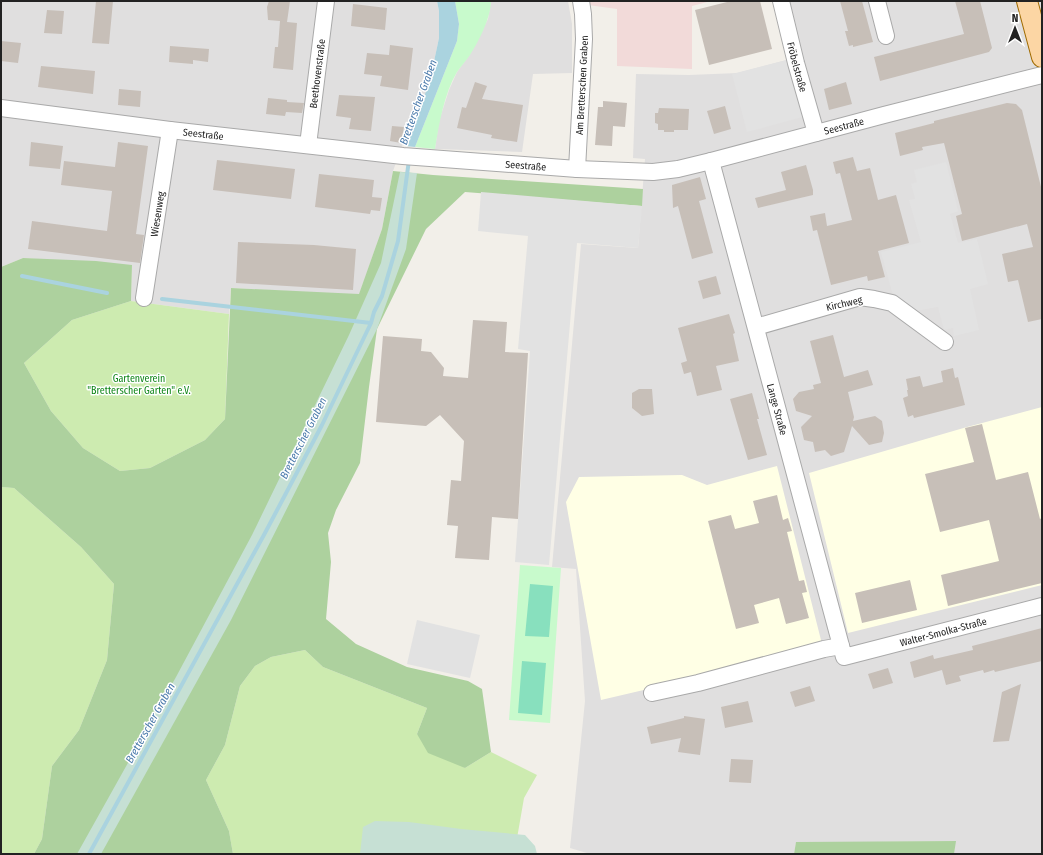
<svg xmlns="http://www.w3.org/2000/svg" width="1043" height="855" font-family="'Fira Sans Condensed',sans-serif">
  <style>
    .residential { fill: #e0dfdf }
    .commercial { fill: #f2dad9 }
    .education { fill: #ffffe5 }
    .grass { fill: #cdebb0 }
    .forest { fill: #add19e }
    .wetland { fill: #c6e0d4 }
    .park { fill: #c8facc }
    .pitch { fill: #88e0be }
    .parking { fill: #e2e2e2 }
    .water { fill: #aad3df }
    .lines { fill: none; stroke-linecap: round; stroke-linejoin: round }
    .stream { stroke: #aad3df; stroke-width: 4 }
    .building { fill: #c7bfb8 }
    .minor-casing { stroke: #a9a9a9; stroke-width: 18 }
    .major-casing { stroke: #a06b00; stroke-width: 22 }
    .minor { stroke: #fff; stroke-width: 16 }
    .major { stroke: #fcd6a4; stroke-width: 20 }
    .labels { text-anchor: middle; stroke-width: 3; stroke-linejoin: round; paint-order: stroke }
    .street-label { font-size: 10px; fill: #222; stroke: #fff }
    .park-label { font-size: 10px; fill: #0c8416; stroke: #fff }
    .water-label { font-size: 11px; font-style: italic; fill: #4a7aab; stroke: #fff }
  </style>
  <rect width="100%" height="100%" fill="#f2efe9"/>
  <path class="residential" d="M1,1H437L439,11V38L429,85L408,130L393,171L382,229L359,295L231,288L229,314L131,301L132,266L23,258L1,267Z
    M491,1H568L572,24V73L533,74L522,152L435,149L439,121L449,90L457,72L470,54L488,19Z
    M775,1H1042V854H954L955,841L796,843L794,854H590L570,848L585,701L576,569L552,567L581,244L638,248L645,159L633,158L636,74L689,75L738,73L790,59Z"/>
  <path class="commercial" d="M587,1H711L692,6V69L617,66V9L588,5Z"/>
  <path class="education" d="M1042,407V585L848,633L809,473L967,427Z
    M777,466L822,644L729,670L601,700L566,502L579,477L682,475L707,485Z"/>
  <path class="grass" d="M131,301L229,314L225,419L205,440L150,468L120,471L83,448L51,411L24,363L72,320Z
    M1,487L14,488L81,547L114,584L107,660L79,730L52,766L42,839L34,854H1Z
    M305,650L323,667L427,708L417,734L465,768L491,752L537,775L524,798L516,844L522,854H233L229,831L206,780L225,745L240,686L255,666L271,657Z"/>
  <path class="forest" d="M393,171L433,175L643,189L642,206L465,192L426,229L377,329L369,387L360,463L336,510L328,533L331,562L326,619L356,644L407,667L468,681L482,689L491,752L465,768L428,753L417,734L427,708L323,667L305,650L271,657L255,666L240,686L225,745L206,780L229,831L233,854H34L42,839L52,766L79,730L107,660L114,584L81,547L14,488L1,487V267L23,258L96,261L132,265L131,301L72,320L24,363L51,411L83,448L120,471L150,468L205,440L225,419L231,288L359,294L382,229Z
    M956,841L954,854H794L796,842Z"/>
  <path class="wetland" d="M400,172L417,173L406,249L377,329L231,620L101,854H77L176,677L252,535L349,335L381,263Z
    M375,821L409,822L461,829L525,835L535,846L537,854H360L363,827Z"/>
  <path class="park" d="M455,1H491C491,17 479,41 470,55C466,61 461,66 457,72C444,94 439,124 435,149L415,147L457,41L459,24Z
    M520,565L561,568L550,723L509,720Z"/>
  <path class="pitch" d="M530,584L553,586L549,637L525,636Z
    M522,661L546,663L542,715L518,713Z"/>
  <path class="parking" d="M791,59L806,116L747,132L732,74Z
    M946,162L958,211L950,214L958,243L977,239L988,284L970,289L979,330L954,336L953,328L944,330L938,307L916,311L892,292L881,252L921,242L909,200L915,199L911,184L917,182L914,170Z
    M481,192L642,206L638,248L577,243L549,565L515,562L530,351L518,349L528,236L478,231Z
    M417,620L480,635L470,678L407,664Z"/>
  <path class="water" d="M437,1H455L459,24L457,41L415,147L405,146L408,131L429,85L439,38V11Z"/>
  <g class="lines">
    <path class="stream" d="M22,276L107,293
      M162,299L371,323
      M89,854L265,533L322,425L371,323L374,312L382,296L398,241L409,160"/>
  </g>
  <path class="building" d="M96,1H113L109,44L92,43Z
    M269,1H290L287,22L297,23L293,70L273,68L275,47H278L280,21L268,20L267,7Z
    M731,1H760L772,49L709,65L695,10Z
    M840,1H862L873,42L853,47V45L849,46L845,31H848Z
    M955,1H980L992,48L989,52L880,81L874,57L964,34Z
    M353,4L387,8L385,30L351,26Z
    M47,10L64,11L62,34L44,33Z
    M1,41L21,43L18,63L1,61Z
    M390,45L413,48L408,90L380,86L382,76L364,74L367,53L389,55Z
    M170,46L209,49L208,62L193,60V64L169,62Z
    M41,66L95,71L93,94L38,87Z
    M475,82L487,86L482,99L523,105L517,142L491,138L492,135L457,128L462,107L466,108Z
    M846,82L852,104L829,110L824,89Z
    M119,89L141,91L140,107L118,105Z
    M339,95L375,97L371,131L349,129L351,118L336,116Z
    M268,98L287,100V102L304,103L302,113L286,112L285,116L266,114Z
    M603,101L627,103L625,127L613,126L612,146L595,145L598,107H603Z
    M1007,103L1016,104L1022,110L1042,191V319L1028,322L1018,280L1008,282L1002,254L1033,247L1027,224L962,241L956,216L962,214L944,143L922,147L923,150L900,156L895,133L934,123V121Z
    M725,106L731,129L714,134L707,111Z
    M659,108L689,109L688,130H674V132H664V130H658V124L655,123V113H658Z
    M392,126L404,127L401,143L390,141Z
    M31,142L63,146L60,169L29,166Z
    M118,142L148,146L136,234L144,235L140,263L28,249L32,221L107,231L112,191L61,185L64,161L115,167Z
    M853,157L857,171L870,168L878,200L896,195L909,243L878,251L885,277L868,281L867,276L831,285L817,230L813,231L810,216L825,213L827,226L852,220L840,173L836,174L833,162Z
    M217,160L295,169L291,199L213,190Z
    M806,165L813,190V195L758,208L755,198L786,190L781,172Z
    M319,174L374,180L372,197L382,198L380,211L371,210L370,214L315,207Z
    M700,177L706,199L699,201L713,253L692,259L678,206L673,208L672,185Z
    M238,242L314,245L356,249L353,290L236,283Z
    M716,276L721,294L703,299L698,281Z
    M729,314L735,333L733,334L739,361L716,366L722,390L697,396L691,372L684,374L681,363L687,361L678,328Z
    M473,320L507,322L505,352L528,353L518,519L492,517L489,560L455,558L458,526L447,525L451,480L461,481L464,441L440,415L426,426L376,422L383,336L422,339L421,351L431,352L444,368L443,376L468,378Z
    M833,335L844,377L868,370L873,385L848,392L854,417L853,421L875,416L882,421L884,433L882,442L869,445L852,426L844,452L831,456L825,450L815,452L813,442L804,440L801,427L812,416L796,411L793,399L799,392L814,389L813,385L821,383L810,341Z
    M953,368L955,378L958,377L965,405L914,418L913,415L908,417L903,398L908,396L907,390H908L906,379L920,376L923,387L943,382L941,371Z
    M639,389H652L654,414L642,416L632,408V393Z
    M752,393L759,419H757L767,455L748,460L730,399Z
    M982,424L996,480L1028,472L1040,519L1042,518V583L948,606L941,575L999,561L989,520L940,532L925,474L974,462L965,428Z
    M777,495L783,520L788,518L792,531L787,532L799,581L804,580L807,592L802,593L809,618L786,624L779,598L754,605L759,623L736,629L708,521L731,515L735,529L759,523L753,501Z
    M910,580L917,610L862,623L855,593Z
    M1042,628V661L995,672L994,670L984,673L983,670L959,676L961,681L946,685L942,670L914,678L910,662L933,655L934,659L973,650L972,646Z
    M888,668L893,683L873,689L868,674Z
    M1021,684L1009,741L993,742L1002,692Z
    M810,686L815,701L795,707L790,692Z
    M748,701L753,722L725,728L721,707Z
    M684,716L705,719L700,755L678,752L681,738L651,744L647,727L684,718Z
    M731,759L753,760L751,783L729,782Z"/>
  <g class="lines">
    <defs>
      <g id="minor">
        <path id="s1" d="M781,1L796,63L816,133"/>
        <path d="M877,1L886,36"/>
        <path id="s2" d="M1,108L170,130L403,156L577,169L653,172L678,169L711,161L884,115L1042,75"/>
        <path id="s3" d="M308,145L326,1"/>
        <path id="s4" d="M711,161L844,657L1042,606"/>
        <path id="s5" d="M577,169L584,39L583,14L581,1"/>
        <path id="s6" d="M144,298L170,130"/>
        <path d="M756,327L860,297L874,299L892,303L945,342"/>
        <path d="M652,693L698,683L824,649L841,646"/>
      </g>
      <path id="major" d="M1027,1L1042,57"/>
    </defs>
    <use href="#minor" class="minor-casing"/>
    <use href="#major" class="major-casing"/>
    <use href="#minor" class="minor"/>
    <use href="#major" class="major"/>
  </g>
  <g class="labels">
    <g class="street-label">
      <text dy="4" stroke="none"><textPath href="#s1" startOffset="68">Fröbelstraße</textPath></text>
      <text dy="4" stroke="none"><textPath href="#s3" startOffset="72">Beethovenstraße</textPath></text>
      <text dy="4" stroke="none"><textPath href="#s5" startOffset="84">Am Bretterschen Graben</textPath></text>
      <text dy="4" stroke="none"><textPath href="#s2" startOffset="852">Seestraße</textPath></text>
      <text dy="4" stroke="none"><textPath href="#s2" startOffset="204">Seestraße</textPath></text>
      <text dy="4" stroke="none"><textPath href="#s2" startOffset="528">Seestraße</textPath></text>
      <text dy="4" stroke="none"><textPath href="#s6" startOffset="85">Wiesenweg</textPath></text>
      <text transform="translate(844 303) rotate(-13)" y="4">Kirchweg</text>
      <text dy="4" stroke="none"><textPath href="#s4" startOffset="257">Lange Straße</textPath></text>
      <text dy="4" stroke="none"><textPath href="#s4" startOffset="616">Walter-Smolka-Straße</textPath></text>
    </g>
    <g class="park-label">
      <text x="139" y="382">Gartenverein<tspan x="139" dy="12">"Bretterscher Garten" e.V.</tspan></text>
    </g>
    <g class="water-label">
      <text transform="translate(418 102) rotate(-70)" y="4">Bretterscher Graben</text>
      <text transform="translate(303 438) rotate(-63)" y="4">Bretterscher Graben</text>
      <text transform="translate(150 723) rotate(-61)" y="4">Bretterscher Graben</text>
    </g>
  </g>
  <rect width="1043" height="855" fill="none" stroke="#222222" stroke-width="4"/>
  <g transform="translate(1015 28)" stroke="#ffffff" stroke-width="3" paint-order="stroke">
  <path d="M0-3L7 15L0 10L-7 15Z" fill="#222222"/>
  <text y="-6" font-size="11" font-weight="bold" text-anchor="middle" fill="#222222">N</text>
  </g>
</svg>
